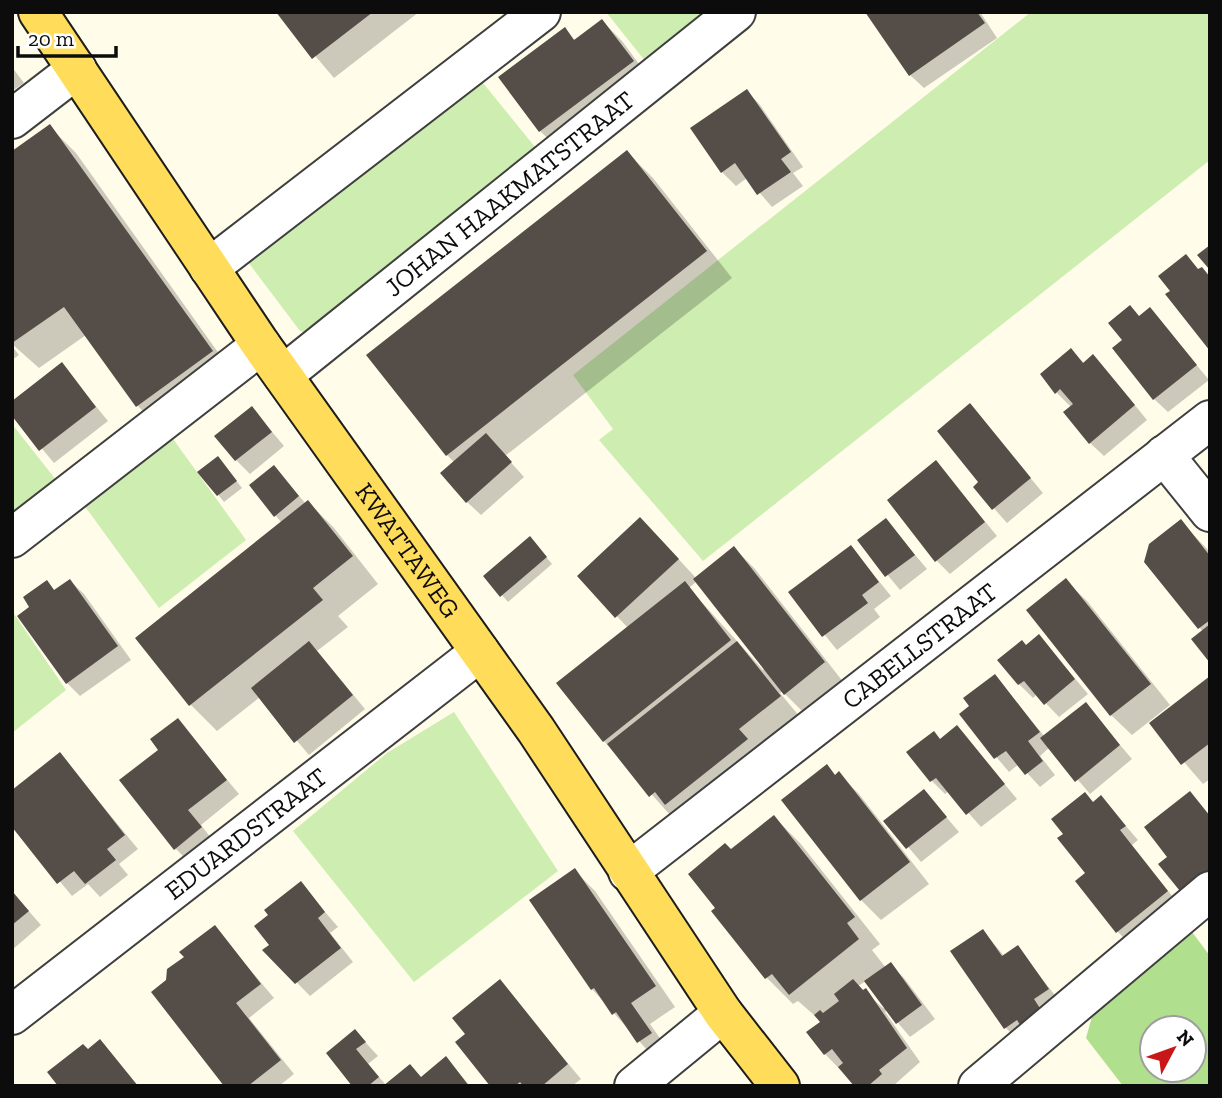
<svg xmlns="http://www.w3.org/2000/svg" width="1222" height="1098" font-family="'Zilla Slab',serif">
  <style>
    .green { fill: #ceedb0 }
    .forest { fill: #b0df8e; fill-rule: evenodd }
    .shadow { fill: #0003; fill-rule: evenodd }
    .building { fill: #554d47 }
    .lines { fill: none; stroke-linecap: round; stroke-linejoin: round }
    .minor-casing { stroke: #3f3f3f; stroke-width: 42 }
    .major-casing { stroke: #1d1d1d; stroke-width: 42 }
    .minor { stroke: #fff; stroke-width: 38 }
    .major { stroke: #ffdd5a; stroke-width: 38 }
    .labels { text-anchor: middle; stroke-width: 7; stroke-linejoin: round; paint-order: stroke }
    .street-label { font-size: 26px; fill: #0c0c0c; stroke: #fff }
  </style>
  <rect width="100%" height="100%" fill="#fffcea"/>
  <path class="green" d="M606,12H720L650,67Z
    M1031,12H1210V160L703,561L599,440L613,429L573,375Z
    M479,78L539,152L312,335L300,331L245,258Z
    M12,424L60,485L12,523Z
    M168,432L246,540L159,608L81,501Z
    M12,611L66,690L12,733Z
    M454,712L558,871L414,982L293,831L387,753Z"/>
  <path class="forest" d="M1183,920L1210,956V1086H1123L1086,1038L1099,992ZM1152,1028H1194V1070H1152Z"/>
  <path class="shadow" d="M278,12H419L334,78Z
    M867,12H980L997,38L924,88L910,75Z
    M602,21L622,41L653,83L561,151L540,131L500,77L564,30L576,41Z
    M12,67L24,83L12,91Z
    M747,91L760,105L803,167L793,173L803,186L772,207L747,178L736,186L722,172Z
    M50,127L76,153L232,372L157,426L137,405L86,335L39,368L12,344V153Z
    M627,152L653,178L732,278L505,456L524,477L481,515L467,502L455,463L447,455Z
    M1150,309L1209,380L1168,412L1154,399L1125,341L1140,318Z
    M12,346L19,355L12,360Z
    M1071,350L1085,364L1106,370L1147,420L1104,456L1090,443L1071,407L1056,392Z
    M62,365L108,421L54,463L12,413Z
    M970,406L1043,493L1007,523L975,487L980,482Z
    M252,408L284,446L250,474L236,460Z
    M936,462L997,536L950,574L937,561Z
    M224,465L242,488L224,502L200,472Z
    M274,467L306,504L308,502L334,528L378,584L338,616L348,627L317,651L365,709L309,755L260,697L217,731L191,705L138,638L282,523L275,515Z
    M886,520L927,569L900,590L859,540Z
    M1181,522L1210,552V660L1203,632L1146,561Z
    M660,539L696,578L734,548L755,569L844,683L805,714L782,691L780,693L800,717L671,816L604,741L628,628L579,576ZM697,581L765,668L763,670L689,588Z
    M536,545L552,564L508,602L502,595Z
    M851,547L891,596L874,609L880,617L837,650L791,593Z
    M70,581L84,594L131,660L80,696L67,683L32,607L47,582L55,591Z
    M1066,581L1087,601L1170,705L1132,735L1111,715Z
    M1039,636L1088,694L1059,717L1037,694L1033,698L1019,684L1026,647Z
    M994,676L1045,737L1085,704L1132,759L1090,794L1050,747L1040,756L1055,775L1040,787L1019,764L1009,772L961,715L972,706Z
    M1210,678V779L1203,784L1151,724Z
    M177,720L239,794L201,825L214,842L189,862L175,848L160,750Z
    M957,727L1017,799L981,827L949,791L945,794L932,781L909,752L941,740Z
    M60,754L138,849L119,864L128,875L100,897L88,884L72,896L12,824Z
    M839,774L859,794L929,884L881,920L861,900L836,776Z
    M924,791L959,832L921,862L886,821Z
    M1101,797L1138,840L1132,845L1180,906L1131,945L1117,931L1065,835Z
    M774,817L800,843L880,944L872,950L886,968L890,964L904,978L935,1019L910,1037L887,1010L885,1012L920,1062L893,1086H856L825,1054L822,1022L798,1001L793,1004L767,978L714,912L718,908L731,851ZM866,981L885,1007L883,1008L858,986Z
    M575,871L595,891L675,1007L650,1024L671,1054L658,1062L592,989L531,900Z
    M301,884L338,927L330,933L353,962L310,996L265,950L271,945L270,915Z
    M12,892L41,925L12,950Z
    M214,927L274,998L249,1018L294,1074L279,1086H227L168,981Z
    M983,931L1005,957L1018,948L1061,1003L1019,1041L1006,1028Z
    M500,982L581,1079L572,1086H493L467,1035Z
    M355,1031L378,1056L368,1064L386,1085L422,1078L446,1058L470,1086H354Z
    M100,1041L138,1086H60L88,1051Z"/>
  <path class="building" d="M276,12H373L312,59Z
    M865,12H977L985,23L909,76Z
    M602,19L634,61L539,132L498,77L565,27L574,40Z
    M747,89L791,152L781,159L791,172L757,195L735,163L721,173L690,128Z
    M50,124L213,351L136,407L64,307L12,343V151Z
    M627,150L707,251L446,456L366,355Z
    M1210,245V270L1197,255Z
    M1186,254L1198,269L1202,267L1210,277V351L1165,294L1170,291L1158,276Z
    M1130,305L1139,316L1150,307L1197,365L1153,400L1112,348L1122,340L1108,323Z
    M1071,348L1083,363L1093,354L1135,405L1089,444L1063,412L1073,404L1060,389L1055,394L1040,374Z
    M62,362L96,407L39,451L12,416V401Z
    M970,403L1031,478L992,510L973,487L978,482L937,431Z
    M252,406L272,432L235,461L214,436Z
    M486,433L512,462L466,503L440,473Z
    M218,456L237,481L217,496L197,472Z
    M936,460L985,522L935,562L887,500Z
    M274,465L299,496L274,517L249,485Z
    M308,500L353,556L313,588L323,600L189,706L135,638Z
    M640,517L679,559L615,618L577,576Z
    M886,518L915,555L885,577L857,540Z
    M1181,519L1210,556V620L1198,629L1144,562L1149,544Z
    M530,536L547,557L500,597L483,576Z
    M851,545L879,582L862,595L868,603L822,637L788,592Z
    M734,546L825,662L784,695L693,579Z
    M1066,578L1151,684L1110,716L1026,610Z
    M70,579L118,646L66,684L17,616L29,607L23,597L47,580L54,590Z
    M685,581L731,640L603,742L556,683Z
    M1210,624V663L1191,639Z
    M1039,634L1075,679L1044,705L1024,681L1018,685L997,660L1022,640L1026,645Z
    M309,641L353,695L294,743L251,688Z
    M737,641L781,696L739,729L748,739L665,805L655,792L649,797L607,744Z
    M995,674L1040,732L1028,741L1043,761L1025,775L1006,751L994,759L959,714L969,706L963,698Z
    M1210,676V743L1181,765L1149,723Z
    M1086,702L1120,745L1075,782L1040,738Z
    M178,718L227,780L188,810L202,827L174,850L119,780L158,750L150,739Z
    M957,725L1005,784L966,815L936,778L930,782L906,752L934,731L940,739Z
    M60,752L125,835L107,849L116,860L85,884L74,871L57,884L12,827V790Z
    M827,764L835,775L839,771L910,862L860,901L781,800Z
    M924,789L947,817L906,849L883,821Z
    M1190,791L1210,816V875L1184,896L1158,864L1167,857L1144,827Z
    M1085,792L1093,802L1101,795L1126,826L1120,830L1168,891L1116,933L1075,881L1085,873L1057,838L1063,834L1051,819Z
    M774,815L855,917L847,923L859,939L789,995L772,974L765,979L711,911L715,908L688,874L725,843L731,849Z
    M575,868L656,986L631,1003L652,1033L637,1043L616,1012L612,1015L594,988L591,990L529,900Z
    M301,881L325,912L318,918L341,948L295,984L262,950L269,945L254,926L268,915L264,910Z
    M12,891L29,911L12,925Z
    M215,925L261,984L236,1003L281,1060L248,1086H224L151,992L166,980L167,969L184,957L179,952Z
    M983,929L1002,956L1018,945L1049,989L1034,999L1043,1013L1022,1028L1017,1020L1004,1029L950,951Z
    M891,962L922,1005L896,1024L864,981Z
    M500,979L568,1064L542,1086H523L520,1082L515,1086H490L455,1042L465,1034L452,1018Z
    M853,979L863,990L866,988L907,1048L879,1070L882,1074L868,1086H854L838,1067L843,1063L832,1049L824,1055L806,1032L820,1022L814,1015L820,1010L823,1013L839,1001L834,994Z
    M355,1029L366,1042L356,1049L379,1077L368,1086H352L326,1053Z
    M100,1039L138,1086H58L47,1072L83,1044L88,1049Z
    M446,1056L469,1086H383L410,1064L421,1077Z"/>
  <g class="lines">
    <defs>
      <g id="minor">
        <path d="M12,119L77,69"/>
        <path d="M209,268L541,12"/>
        <path id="s1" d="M283,375L736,12"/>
        <path d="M1164,455L1210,512"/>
        <path d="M12,538L261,345"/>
        <path id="s2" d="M628,872L1210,420"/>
        <path id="s3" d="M12,1015L480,652"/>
        <path d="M634,1086L723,1013"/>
        <path d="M978,1086L1210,891"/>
      </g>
      <g id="major">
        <path id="s4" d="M38,12L261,345L536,730L723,1013L780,1086"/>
      </g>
    </defs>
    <use href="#minor" class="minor-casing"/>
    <use href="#major" class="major-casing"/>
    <use href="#minor" class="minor"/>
    <use href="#major" class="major"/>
  </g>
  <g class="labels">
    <g class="street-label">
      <text dy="9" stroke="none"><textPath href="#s1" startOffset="290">JOHAN HAAKMATSTRAAT</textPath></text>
      <text dy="9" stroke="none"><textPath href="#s4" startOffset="653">KWATTAWEG</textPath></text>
      <text dy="9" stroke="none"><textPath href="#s2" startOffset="369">CABELLSTRAAT</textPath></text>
      <text dy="9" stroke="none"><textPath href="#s3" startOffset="296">EDUARDSTRAAT</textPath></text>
    </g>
  </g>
  <rect width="1222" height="1098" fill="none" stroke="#0c0c0c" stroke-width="28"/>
  <g transform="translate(1173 1049) rotate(49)"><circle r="33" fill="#ffffff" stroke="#9e9e9e" stroke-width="2"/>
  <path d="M0-5L12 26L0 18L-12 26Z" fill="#c91719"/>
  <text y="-10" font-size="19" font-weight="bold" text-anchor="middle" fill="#0c0c0c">N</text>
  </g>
  <path d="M18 46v10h98v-10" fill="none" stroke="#0c0c0c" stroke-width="3.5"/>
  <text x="28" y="46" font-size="21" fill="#0c0c0c" stroke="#ffffff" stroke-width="5" paint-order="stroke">20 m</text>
</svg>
